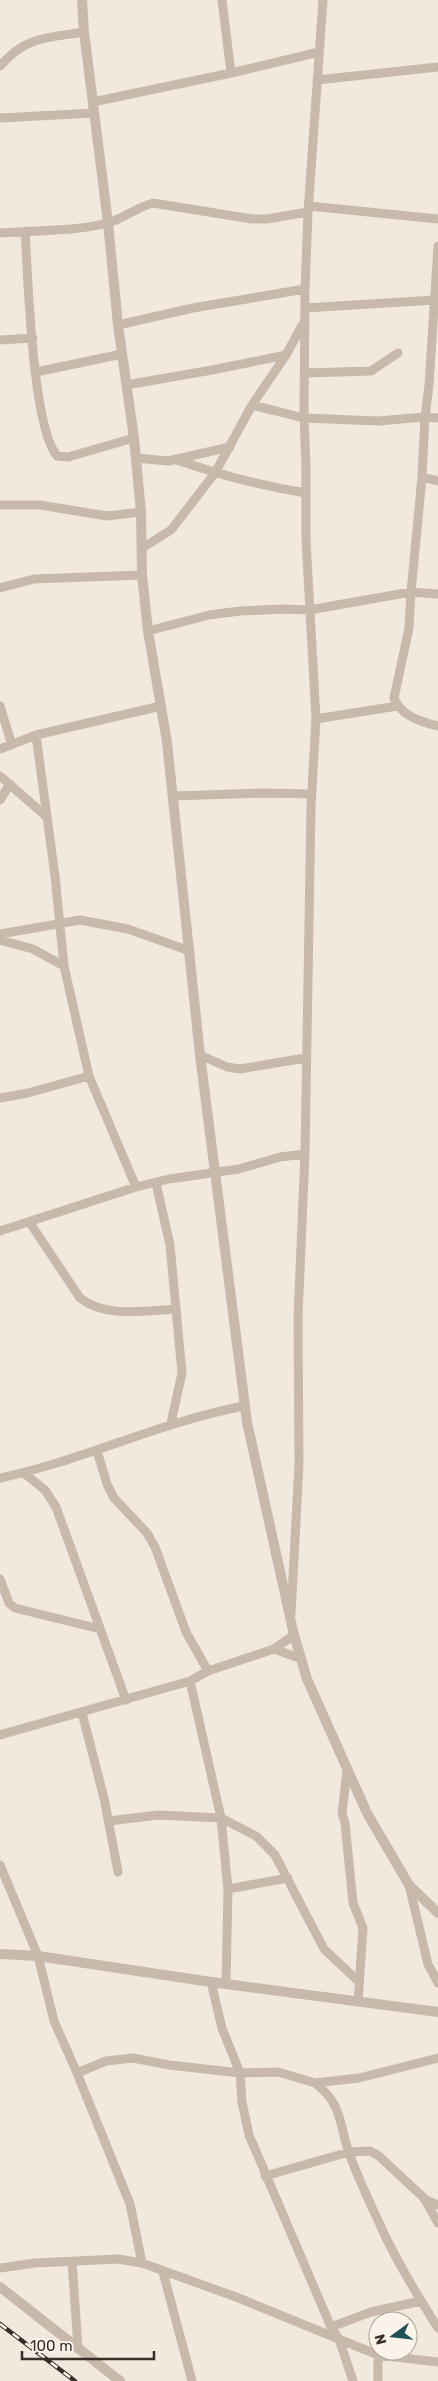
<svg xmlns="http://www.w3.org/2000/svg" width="438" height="2381" font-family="Rubik,sans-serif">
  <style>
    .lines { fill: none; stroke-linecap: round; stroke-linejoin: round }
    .minor { stroke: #c8b9ab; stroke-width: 9 }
    .tertiary { stroke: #c8b9ab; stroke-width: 10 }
    .rail-casing { stroke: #372e2a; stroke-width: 4.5 }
    .rail { stroke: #f9f3ea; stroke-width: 2.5; stroke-dasharray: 8; stroke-linecap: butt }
  </style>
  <rect width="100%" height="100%" fill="#f1e9de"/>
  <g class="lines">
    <path class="minor" d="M222,0L231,73
      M0,66C26,36 47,38 84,32
      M317,80L438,67
      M93,102L231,73L319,52
      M0,118L94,113
      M309,206L438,219
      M25,231C28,276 32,426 57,456L68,457L134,438
      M0,233C35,230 73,232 107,223C123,219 137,207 153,203L252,219H267L308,212
      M438,246L429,385L425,417L422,477L411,592L409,628L394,698C401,716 421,722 438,726
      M305,308L434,300
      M118,325L193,308L305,289
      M0,340L33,338
      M36,372L122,354
      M305,373L371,371L398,353
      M126,385L212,370L286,355
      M252,405L304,418L378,421L425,417L438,418
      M136,458L168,461L230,447
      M177,460C220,475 261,486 306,493
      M422,477L438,481
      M0,505H40L107,516L141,512
      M142,548L171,530L215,473L252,405L286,355L304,322
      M0,588L34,579L142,575
      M148,631L209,615L240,611L285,609L309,610L411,592L438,594
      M0,706L12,745
      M316,719L397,706
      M36,735L55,876L64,966
      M0,749L36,735L161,706
      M0,776L47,817
      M173,796L263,793L311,794
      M0,800L10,784
      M0,934L80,920L128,929L190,951
      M0,940L33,949L64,966L89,1076L136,1187
      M200,1055L227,1067L240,1069L305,1058
      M0,1098L28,1093L89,1076
      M156,1183L170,1245L182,1373L171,1423
      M30,1223L80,1298C105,1318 145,1311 175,1309
      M0,1231L136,1187L169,1179L239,1169L280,1157L305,1154
      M97,1451L107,1484L114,1498L147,1533L155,1547L186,1632L208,1671
      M24,1473L45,1490L56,1507L126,1700
      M0,1478C84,1460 160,1422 244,1406
      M0,1579L9,1603L15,1608L100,1629
      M291,1614L299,1464L298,1316L305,1154L311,807L316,719L306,540V466L304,418L305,289L308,212L323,0
      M274,1649L299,1658
      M190,1681L221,1818L228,1889L226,1984
      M82,1713L104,1798L118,1872
      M0,1735L190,1681L208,1671L274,1649L294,1635
      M347,1771L342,1813L345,1823L353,1903L363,1928L358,2002
      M109,1821L158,1815L221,1818L256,1836L275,1855L324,1949L359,1982
      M0,1865L38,1956L54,2021L77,2073L130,2204L142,2263
      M409,1885L428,1964L438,1983
      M228,1889L288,1878
      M211,1982L222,2028L240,2073L242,2102L249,2135L331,2327L339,2339L353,2381
      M77,2073L106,2061L133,2058L169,2065L240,2073L278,2072L315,2083L359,2078L438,2058
      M315,2083C343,2104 339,2125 349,2153C358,2178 370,2203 381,2227C397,2262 417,2295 438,2328
      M265,2176L349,2152L370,2151L379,2156L424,2198L438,2223
      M424,2199L438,2205
      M72,2261L78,2348
      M0,2268L35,2263L118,2259L142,2263L236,2297L378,2355L438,2362
      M163,2272L192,2381
      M331,2327L371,2312L421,2301
      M378,2381V2355"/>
    <path class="tertiary" d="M82,0L84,32L108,223L118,325L134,438L141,512L142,575L148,631L167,742L200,1055L247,1422L294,1635L307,1679L367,1813L409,1885L438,1913
      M0,1954L38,1956L211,1982L438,2012
      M0,2287L120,2381"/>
    <defs>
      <path id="rail" d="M0,2324L75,2381"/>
    </defs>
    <use href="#rail" class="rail-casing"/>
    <use href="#rail" class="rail"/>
  </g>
  <g transform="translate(393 2336) rotate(255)"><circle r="24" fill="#f9f3ea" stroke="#aba49d"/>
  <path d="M0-4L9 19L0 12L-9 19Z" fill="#225156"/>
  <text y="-8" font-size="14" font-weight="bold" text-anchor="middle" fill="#372e2a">N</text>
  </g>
  <path d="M22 2351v8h132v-8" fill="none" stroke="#372e2a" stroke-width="2.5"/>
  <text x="30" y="2351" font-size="15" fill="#372e2a" stroke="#f9f3ea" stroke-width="4" paint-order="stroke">100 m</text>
</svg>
